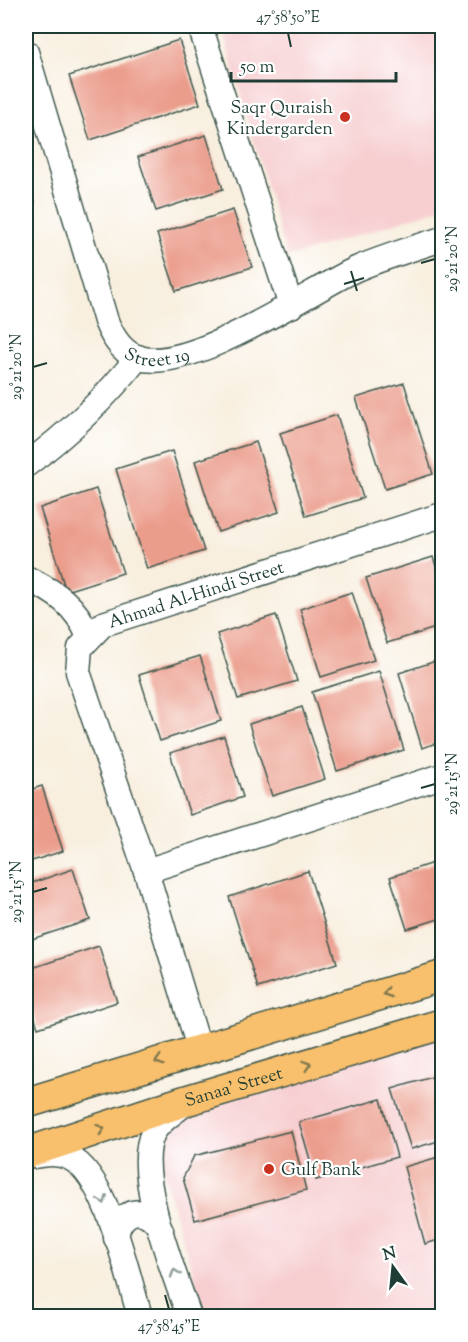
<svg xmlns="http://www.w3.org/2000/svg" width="468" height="1342" font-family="'Sorts Mill Goudy',serif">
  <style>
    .built { fill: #f7cfd1 }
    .building { fill: #eb9d8c }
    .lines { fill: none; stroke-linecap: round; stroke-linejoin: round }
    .minor-casing { stroke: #40584e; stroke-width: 27 }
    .major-casing { stroke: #40584e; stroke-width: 33 }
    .minor { stroke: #fff; stroke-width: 24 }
    .major { stroke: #f8bf6c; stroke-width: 30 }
    .oneway { stroke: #81784d }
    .oneway2 { stroke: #8f9e9a }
    .ticks { fill: none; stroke: #1f3d34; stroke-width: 2 }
    .poi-dot { fill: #c8321e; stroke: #fff; stroke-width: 2 }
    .labels { text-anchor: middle; stroke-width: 4.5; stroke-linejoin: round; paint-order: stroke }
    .poi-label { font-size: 18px; fill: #1f3d34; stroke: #fff; text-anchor: end }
    .street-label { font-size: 18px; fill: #1f3d34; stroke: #fff }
    .neatline { fill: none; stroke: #1f3d34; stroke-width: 2 }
    .ticks-label { font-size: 15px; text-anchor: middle; fill: #1f3d34 }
  </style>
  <rect width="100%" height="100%" fill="#fff"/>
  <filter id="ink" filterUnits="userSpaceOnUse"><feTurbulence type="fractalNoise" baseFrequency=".0167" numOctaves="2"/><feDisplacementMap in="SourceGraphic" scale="12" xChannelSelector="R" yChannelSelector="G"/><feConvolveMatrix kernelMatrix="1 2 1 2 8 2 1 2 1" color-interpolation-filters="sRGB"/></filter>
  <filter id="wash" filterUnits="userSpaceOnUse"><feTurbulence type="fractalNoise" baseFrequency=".008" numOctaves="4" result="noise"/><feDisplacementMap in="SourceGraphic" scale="24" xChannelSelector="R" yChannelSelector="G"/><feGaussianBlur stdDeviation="1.35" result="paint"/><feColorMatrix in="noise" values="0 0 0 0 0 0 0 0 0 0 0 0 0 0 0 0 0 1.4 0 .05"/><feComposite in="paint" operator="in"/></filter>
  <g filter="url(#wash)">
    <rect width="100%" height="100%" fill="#f8efdf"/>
    <path class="built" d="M221,26H442V208L287,258Z
      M442,1028V1316H206L157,1153L163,1131L191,1107Z"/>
    <g id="blocks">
      <path class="building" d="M179,40L200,104L90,140L69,76Z
        M206,135L223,189L156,211L138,157Z
        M26,181H28L35,203L26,206Z
        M233,210L252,267L176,291L157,234Z
        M404,383L433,474L385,489L356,398Z
        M337,415L363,498L306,516L280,433Z
        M256,442L279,512L218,532L195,461Z
        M172,451L204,551L147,569L116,469Z
        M96,489L123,573L66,591L40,508Z
        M433,557L442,586V626L387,643L366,578Z
        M352,592L374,660L321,677L300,609Z
        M276,615L297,681L238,699L217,634Z
        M200,656L221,721L160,741L139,675Z
        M442,659V741L422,748L399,673Z
        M379,671L404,750L337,771L312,692Z
        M302,707L325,779L272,796L249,724Z
        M224,736L243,797L190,815L170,753Z
        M42,786L63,851L26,863V791Z
        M442,860V918L407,929L390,877Z
        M73,869L90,920L26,941V885Z
        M308,871L337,963L258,988L229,897Z
        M99,946L117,1002L38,1028L26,991V970Z
        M442,1074V1140L411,1149L392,1089Z
        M381,1099L397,1157L316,1180L299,1122Z
        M291,1131L306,1190L195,1220L183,1178L194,1156Z
        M442,1156V1239L425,1244L404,1167Z"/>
    </g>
  </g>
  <g filter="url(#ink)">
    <use href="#blocks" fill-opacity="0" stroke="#40584e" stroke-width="1.5"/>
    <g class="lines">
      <defs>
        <g id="minor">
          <path d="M200,26L291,306"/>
          <path id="s1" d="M26,52L106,321C112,336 122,353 139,358C191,373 308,292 356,269C384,257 414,248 442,239"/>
          <path d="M26,465C68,434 105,399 138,357"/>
          <path d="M26,578C56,592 76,605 89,637"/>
          <path d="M146,871L442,776"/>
          <path id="s2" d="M199,1048L146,871L78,672L80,648L103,624L442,515"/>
          <path d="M183,1105C173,1113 159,1121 153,1133C133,1173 175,1275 189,1316"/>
          <path d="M34,1156C46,1154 58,1152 70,1158C107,1175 128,1278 140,1316"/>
          <path d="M116,1238C119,1208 147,1203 161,1230"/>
        </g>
        <g id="major">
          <path d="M26,1103L442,976"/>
          <path id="s3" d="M26,1153L188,1100L442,1024"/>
        </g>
      </defs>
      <use href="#minor" class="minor-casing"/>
      <use href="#major" class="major-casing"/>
      <use href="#minor" class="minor"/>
      <use href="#major" class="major"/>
    </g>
    <defs><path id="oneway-chevron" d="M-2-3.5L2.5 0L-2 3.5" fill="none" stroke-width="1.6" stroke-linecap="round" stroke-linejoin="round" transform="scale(1.5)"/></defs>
    <g class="oneway">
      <use href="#oneway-chevron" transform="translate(387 993) rotate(164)"/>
      <use href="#oneway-chevron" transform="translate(159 1061) rotate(163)"/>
      <use href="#oneway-chevron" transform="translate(307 1065) rotate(-17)"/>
      <use href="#oneway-chevron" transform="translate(101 1129) rotate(-18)"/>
    </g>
    <g class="oneway2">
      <use href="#oneway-chevron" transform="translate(103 1200) rotate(69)"/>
      <use href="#oneway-chevron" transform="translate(175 1273) rotate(-108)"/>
    </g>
  </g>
  <path class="ticks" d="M288,33L291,47M421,263L435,259M351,271L357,291M344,284L364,278M33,367L47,363M421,788L435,784M33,892L47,888M165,1295L169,1309"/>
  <g class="poi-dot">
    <circle cx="345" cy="117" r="6"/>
    <circle cx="269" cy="1169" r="6"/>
  </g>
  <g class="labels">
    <g class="poi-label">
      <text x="333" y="113">Saqr Quraish<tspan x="333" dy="21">Kindergarden</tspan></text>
      <text x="281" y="1175" text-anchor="start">Gulf Bank</text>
    </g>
    <g class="street-label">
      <text dy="6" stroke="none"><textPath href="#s1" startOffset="350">Street 19</textPath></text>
      <text dy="6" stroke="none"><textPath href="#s2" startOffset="550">Ahmad Al-Hindi Street</textPath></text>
      <text dy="6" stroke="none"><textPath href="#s3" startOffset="218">Sanaa' Street</textPath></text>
    </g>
  </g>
  <rect width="468" height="1342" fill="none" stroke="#fff" stroke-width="66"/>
  <g transform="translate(393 1267) rotate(345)" stroke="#ffffff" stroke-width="4.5" paint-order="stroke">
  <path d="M0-4.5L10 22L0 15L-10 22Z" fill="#1f3d34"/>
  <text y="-9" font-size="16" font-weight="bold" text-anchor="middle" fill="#1f3d34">N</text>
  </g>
  <path d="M231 72v9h165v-9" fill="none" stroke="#1f3d34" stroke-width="3"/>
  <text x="240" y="72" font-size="18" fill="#1f3d34" stroke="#ffffff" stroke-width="4.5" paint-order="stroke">50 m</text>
  <rect x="33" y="33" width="402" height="1276" class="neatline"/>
  <g class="ticks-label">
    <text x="288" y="22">47°58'50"E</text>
    <text transform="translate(452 259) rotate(-90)" y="5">29°21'20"N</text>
    <text transform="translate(16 367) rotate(-90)" y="5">29°21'20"N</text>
    <text transform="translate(452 784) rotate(-90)" y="5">29°21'15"N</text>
    <text transform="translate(16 892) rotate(-90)" y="5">29°21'15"N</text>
    <text x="169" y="1331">47°58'45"E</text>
  </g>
</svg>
